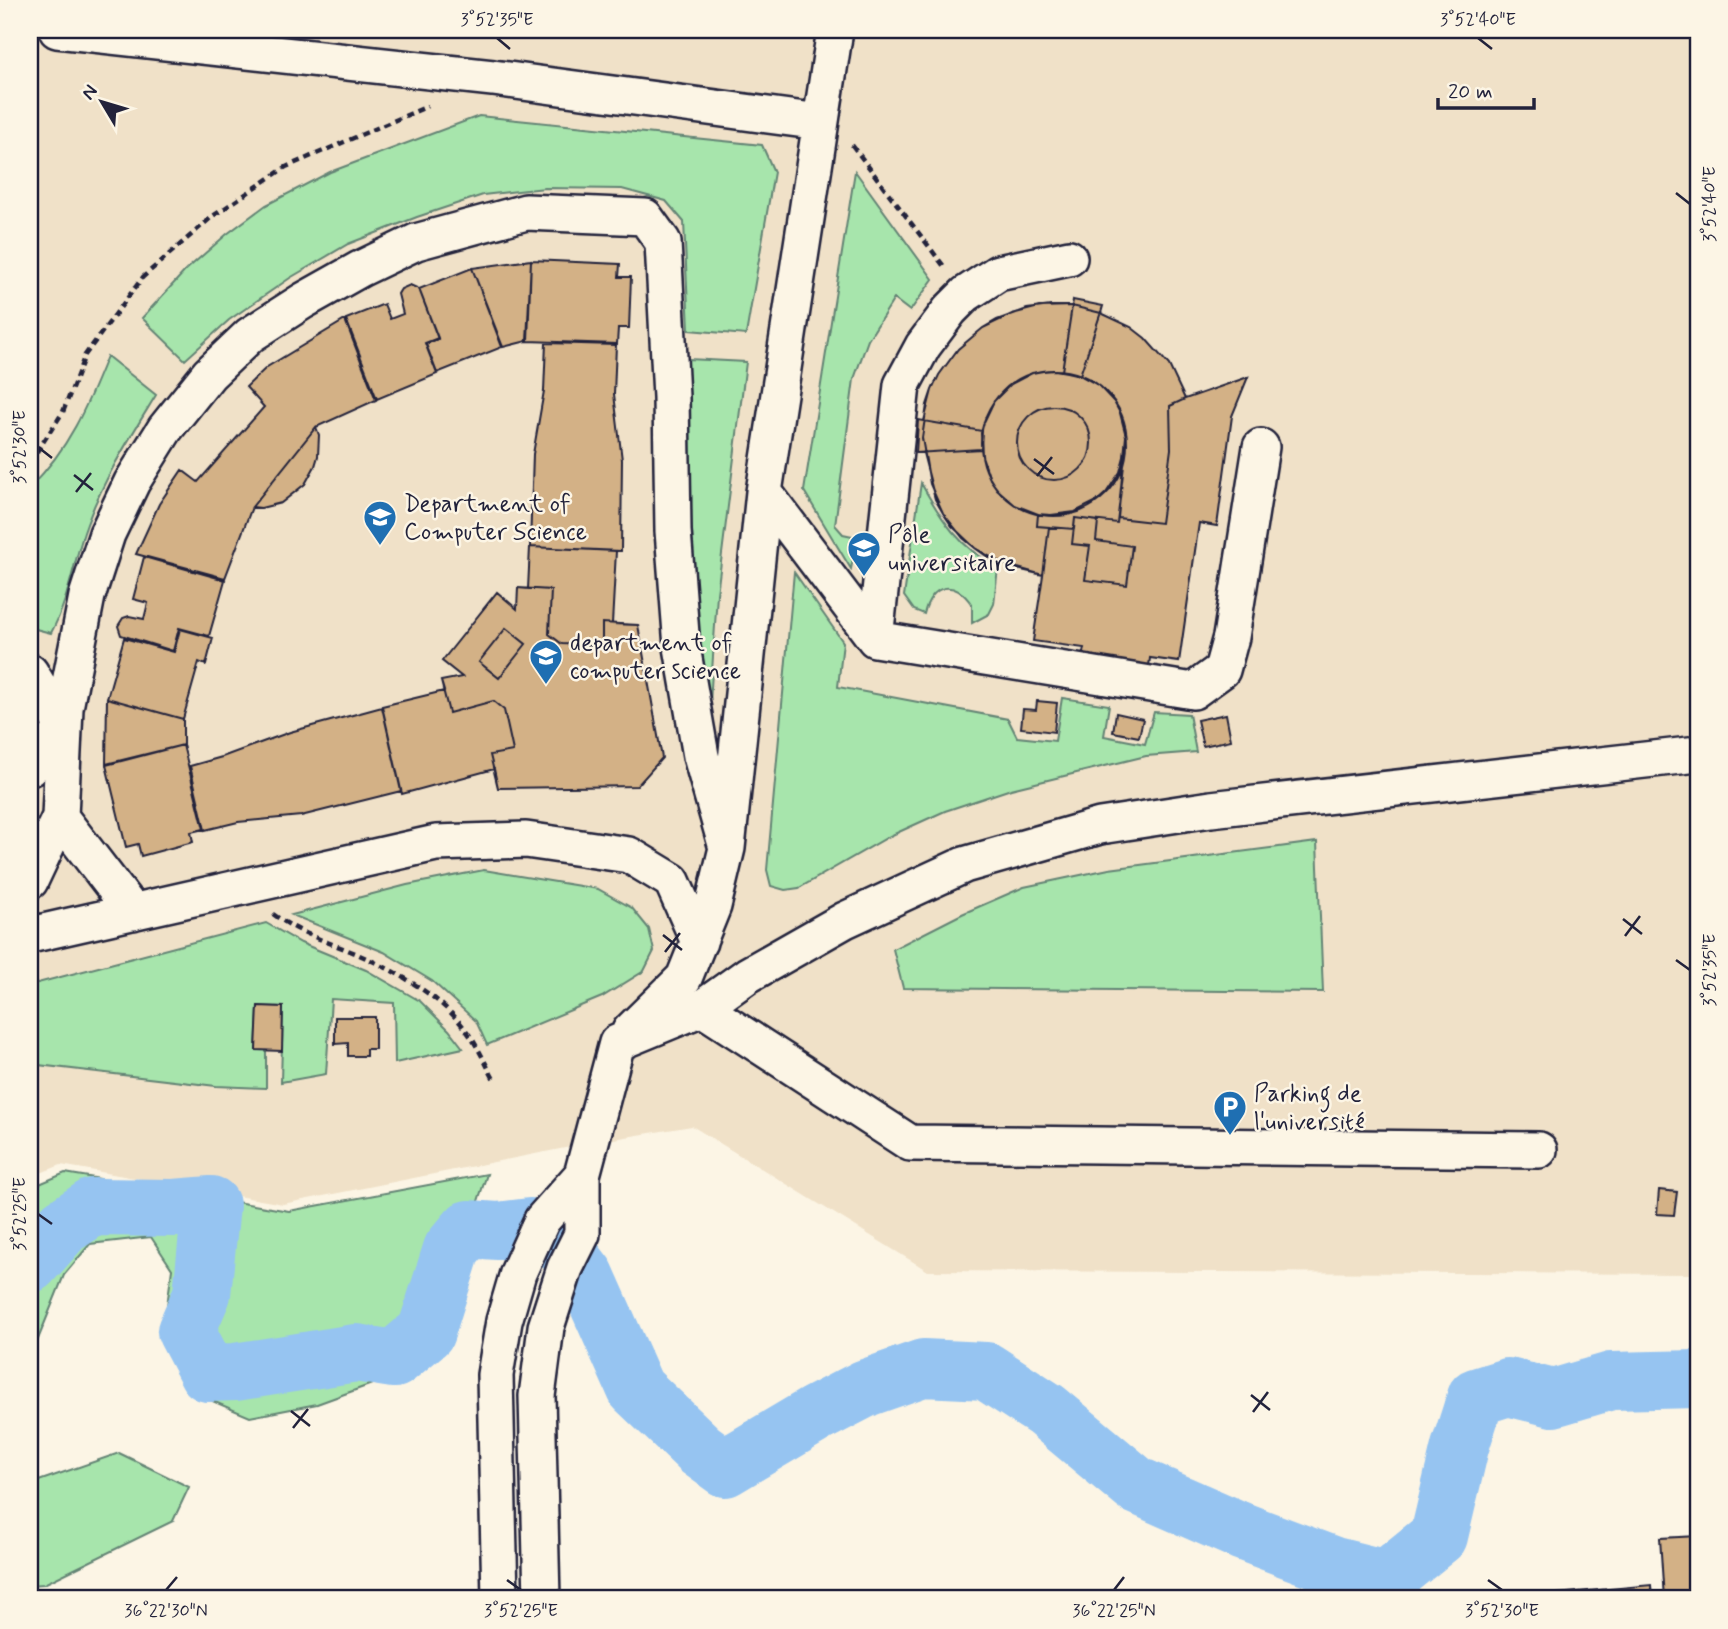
<svg xmlns="http://www.w3.org/2000/svg" width="1728" height="1629" font-family="Mynerve,sans-serif">
  <style>
    .built { fill: #f0e1c8 }
    .green { fill: #a7e5ac; stroke: #648474; stroke-width: 2 }
    .lines { fill: none; stroke-linecap: round; stroke-linejoin: round }
    .river { stroke: #96c4f1; stroke-width: 58 }
    .building { fill: #d3b186; stroke: #22223b; stroke-width: 2 }
    .minor-casing { stroke: #22223b; stroke-width: 40 }
    .path { stroke: #22223b; stroke-width: 4.5; stroke-dasharray: 7 5; stroke-linecap: butt }
    .minor { stroke: #fcf5e5; stroke-width: 35 }
    .ticks { fill: none; stroke: #22223b; stroke-width: 2.5 }
    .labels { text-anchor: middle; stroke-width: 5; stroke-linejoin: round; paint-order: stroke }
    .poi-label { font-size: 24px; fill: #22223b; stroke: #fcf5e5; text-anchor: start }
    .neatline { fill: none; stroke: #22223b; stroke-width: 2.5 }
    .ticks-label { font-size: 18px; text-anchor: middle; fill: #22223b }
  </style>
  <rect width="100%" height="100%" fill="#fcf5e5"/>
  <filter id="ink" filterUnits="userSpaceOnUse"><feTurbulence type="fractalNoise" baseFrequency=".0143" numOctaves="2"/><feDisplacementMap in="SourceGraphic" scale="14" xChannelSelector="R" yChannelSelector="G"/><feConvolveMatrix kernelMatrix="1 2 1 2 8 2 1 2 1" color-interpolation-filters="sRGB"/></filter>
  <g filter="url(#ink)">
    <path class="built" d="M30,30H1698V1274L928,1271L692,1126L590,1143L283,1204L61,1165L30,1177Z"/>
    <path class="green" d="M479,116L762,145L774,172L746,335L689,330L684,222L666,201L622,189L545,188L483,195L417,217L348,244L290,278L229,320L185,360L142,318L186,270L227,234L266,205L330,172Z
      M855,171L933,279L910,311L894,299L868,340L854,379L835,525L843,534L857,537L851,569L804,491Z
      M107,356L156,395C131,436 104,478 87,524C73,561 70,598 51,633L32,628L30,626V487C69,449 87,406 107,356Z
      M688,359L746,362L717,594L709,719L698,670L687,481Z
      M921,483C941,519 960,549 998,567L994,604L989,614L972,623V605C955,578 931,584 924,614L914,610L904,596Z
      M794,572L843,642L838,687L1008,719L1017,737L1055,741L1062,698L1109,705L1104,736L1145,744L1154,712L1189,714L1196,752L1146,756L1011,789L945,811L890,836L799,888L785,890L771,886L767,870Z
      M1317,842L1323,992L903,988L893,949L962,914L1024,887L1109,869Z
      M484,870L598,889L632,908L649,929L654,951L644,971L602,997L487,1045L476,1021L432,981L384,952L292,915L407,885Z
      M266,923L301,943L366,970L420,1001L449,1030L463,1048L395,1063L394,1003L331,999L326,1074L281,1082L283,1007L258,1006L256,1050H266V1088L216,1086L30,1064V1009L32,1008L30,985Z
      M65,1173L289,1211L487,1174L461,1252L437,1349L383,1380L317,1404L250,1417L191,1392L163,1335L172,1269L151,1237L90,1244L64,1275L30,1359V1188Z
      M119,1453L189,1487L173,1521L44,1584L30,1585V1484Z"/>
    <g class="lines">
      <path class="river" d="M553,1240L563,1246L586,1276L636,1389L700,1450L725,1468L816,1414L866,1388L923,1368L986,1371L1046,1410L1136,1485L1241,1531L1334,1566L1386,1579L1439,1536L1460,1447L1476,1397L1508,1387L1553,1398L1611,1381L1698,1379
        M30,1264L64,1226L93,1207L174,1208L211,1205L202,1294L186,1331L208,1373L235,1372L356,1353L394,1359L426,1332L452,1249L469,1229L498,1231L530,1227"/>
    </g>
    <path class="building" d="M531,260L620,264L619,277H631L629,328H618L617,344L528,341Z
      M531,260L527,341L503,347L472,268Z
      M472,268L502,347L437,373L426,344L438,339L419,289Z
      M410,285L419,289L438,338L425,343L437,374L377,399L346,319L384,304L390,319L403,314L398,294L401,289Z
      M1073,300L1103,306L1101,313L1131,327L1145,338L1169,365L1185,399L1248,377L1232,416L1217,526L1199,523L1179,662L1150,658L1149,666L1082,657L1084,648L1033,641L1043,575L1003,564L975,548L963,538L943,513L935,499L923,453H916L918,420L924,421L932,390L939,375L958,349L983,328L1012,314L1039,307L1072,306Z
      M1073,300L1103,306L1080,375L1062,371Z
      M1051,306H1072L1101,313L1131,327L1145,338L1169,365L1185,399L1170,406L1171,449L1161,523L1118,518L1126,436L1120,413L1114,402L1098,385L1078,374L1055,370L1043,371L1032,373L1011,384L994,401L984,422L981,433L982,456L990,479L997,489L1015,505L1038,514L1037,526L1049,527L1043,575L1017,569L988,557L975,548L952,526L943,513L930,484L922,438L927,405L932,390L939,375L958,349L983,328L997,320L1027,309Z
      M345,320L376,400L316,427L252,507L225,578L136,554L159,504L182,470L198,482L264,407L246,387L267,367Z
      M546,343L616,345L614,394L622,460L621,551L530,547L533,454L544,391Z
      M981 443a73 73 0 1 1 146 0a73 73 0 1 1-146 0Z
      M1017 443a37 37 0 1 1 74 0a37 37 0 1 1-74 0Z
      M918,420L982,431L981,449L916,453Z
      M316,427L319,435L318,456L315,466L305,484L281,503L261,508L252,507Z
      M1126,449L1117,523L1075,518L1074,529L1037,526L1038,514L1051,515L1075,512L1097,501L1106,493L1120,472Z
      M1075,518L1098,521L1096,541L1132,546L1127,585L1085,580L1090,546L1072,544Z
      M530,547L616,551L612,624L638,625L662,758L637,786L498,788L494,769L402,794L382,706L444,691L441,681L462,677L442,661L497,592L517,609L518,588L528,589Z
      M144,557L225,580L209,636L179,628L173,651L121,635L118,626L123,618L129,616L144,619L148,603L133,599Z
      M518,588L551,590L549,634L562,644L602,646V623L638,625L662,758L637,786L498,788L490,755L513,751L504,710L493,701L449,713L441,681L462,677L442,661L497,592L517,609Z
      M506,628L526,644L499,678L479,662Z
      M180,629L213,638L206,665L199,662L183,719L107,698L124,638L174,652Z
      M107,698L183,719V745L106,764Z
      M1037,701L1057,703L1054,732L1021,728L1023,709L1036,710Z
      M382,707L401,791L301,816L238,822L205,830L190,766L222,757L290,732Z
      M1116,713L1143,719L1139,737L1113,732Z
      M1226,714L1231,740L1203,746L1197,720Z
      M183,745L204,829L191,832L193,842L141,856L138,844L126,847L106,765Z
      M258,1006L283,1007L282,1051L256,1050Z
      M335,1017H375V1049H366V1056H348V1043L335,1044Z
      M1659,1190L1677,1192L1674,1215L1657,1214Z
      M1698,1536V1599H1664L1660,1538Z
      M1651,1585L1652,1599H1502Z"/>
    <g class="lines">
      <defs>
        <path id="minor" d="M57,30L493,78L820,122
          M764,492L875,639L1193,691L1222,670L1231,637L1261,447
          M875,639L902,385L923,346L950,310L966,294L998,273L1069,258
          M30,672L64,728L30,768
          M30,881L60,817
          M133,912L60,817L65,708L87,596L107,534L132,482L165,429L209,374L250,335L303,301L360,269L416,242L526,212L645,217L663,242L671,397L673,531L682,647L701,756L727,848
          M30,935L436,843L526,840L629,855L672,881L699,942
          M702,1008L910,1143L1539,1150
          M630,1031L684,978L713,906L727,848L764,492L835,30
          M617,1043L702,1008L748,975L845,920L964,865L1100,826L1211,809L1698,754
          M500,1599L495,1375L504,1321L518,1273L542,1220L582,1175
          M542,1599L537,1396L546,1327L565,1268L582,1234V1175L617,1043"/>
      </defs>
      <use href="#minor" class="minor-casing"/>
      <path class="path" d="M852,145L946,269
        M30,462L63,412L85,355L143,277L213,216L286,167L428,106
        M273,914C298,933 326,941 355,953C396,971 442,996 468,1033C479,1048 486,1065 495,1081"/>
      <use href="#minor" class="minor"/>
    </g>
  </g>
  <path class="ticks" d="M497,38L510,49M1478,38L1492,49M1676,193L1690,204M38,447L52,458M1034,459L1054,474M74,475L93,490M1037,476L1052,457M76,492L91,473M1623,919L1642,934M663,935L682,950M1625,936L1640,916M665,952L680,933M1676,960L1690,970M38,1214L52,1224M1251,1395L1270,1410M291,1411L310,1426M1253,1412L1268,1392M293,1428L308,1409M507,1580L521,1590M1488,1580L1502,1590M166,1590L177,1577M1114,1590L1124,1577"/>
  <defs>
    <symbol id="university-pin" viewBox="-11 -11 22 30"><path d="M0 17L-7.5 6A9.5 9.5 0 1 1 7.5 6Z" fill="#1f6fb2" stroke="#fcf5e5"/><path d="M0-5L7-2L0 1L-7-2ZM-4 1L0 2.5L4 1V4Q0 6-4 4Z" fill="#fff"/></symbol>
    <symbol id="parking-pin" viewBox="-11 -11 22 30"><path d="M0 17L-7.5 6A9.5 9.5 0 1 1 7.5 6Z" fill="#1f6fb2" stroke="#fcf5e5"/><path d="M-3.5-5.5H1a3.5 3.5 0 0 1 0 7H-1V5.5H-3.5ZM-1-3.4V-.6H.8a1.4 1.4 0 0 0 0-2.8Z" fill="#fff"/></symbol>
  </defs>
  <g fill-rule="evenodd">
    <use href="#university-pin" x="361" y="498" width="38" height="52"/>
    <use href="#university-pin" x="845" y="529" width="38" height="52"/>
    <use href="#university-pin" x="527" y="637" width="38" height="52"/>
    <use href="#parking-pin" x="1211" y="1088" width="38" height="52"/>
  </g>
  <g class="labels">
    <g class="poi-label">
      <text x="404" y="511">Department of<tspan x="404" dy="28">Computer Science</tspan></text>
      <text x="888" y="542">Pôle<tspan x="888" dy="28">universitaire</tspan></text>
      <text x="570" y="650">department of<tspan x="570" dy="28">computer science</tspan></text>
      <text x="1254" y="1101">Parking de<tspan x="1254" dy="28">l'université</tspan></text>
    </g>
  </g>
  <rect width="1728" height="1629" fill="none" stroke="#fcf5e5" stroke-width="77"/>
  <g transform="translate(102 102) rotate(308)" stroke="#fcf5e5" stroke-width="5" paint-order="stroke">
  <path d="M0-5L12 26L0 18L-12 26Z" fill="#22223b"/>
  <text y="-10" font-size="19" font-weight="bold" text-anchor="middle" fill="#22223b">N</text>
  </g>
  <path d="M1438 98v10h96v-10" fill="none" stroke="#22223b" stroke-width="3.5"/>
  <text x="1448" y="98" font-size="21" fill="#22223b" stroke="#fcf5e5" stroke-width="5" paint-order="stroke">20 m</text>
  <rect x="38" y="38" width="1652" height="1552" class="neatline"/>
  <g class="ticks-label">
    <text x="497" y="25">3°52'35"E</text>
    <text x="1478" y="25">3°52'40"E</text>
    <text transform="translate(1709 204) rotate(-90)" y="6">3°52'40"E</text>
    <text transform="translate(19 447) rotate(-90)" y="6">3°52'30"E</text>
    <text transform="translate(1709 970) rotate(-90)" y="6">3°52'35"E</text>
    <text transform="translate(19 1214) rotate(-90)" y="6">3°52'25"E</text>
    <text x="166" y="1616">36°22'30"N</text>
    <text x="521" y="1616">3°52'25"E</text>
    <text x="1114" y="1616">36°22'25"N</text>
    <text x="1502" y="1616">3°52'30"E</text>
  </g>
</svg>
